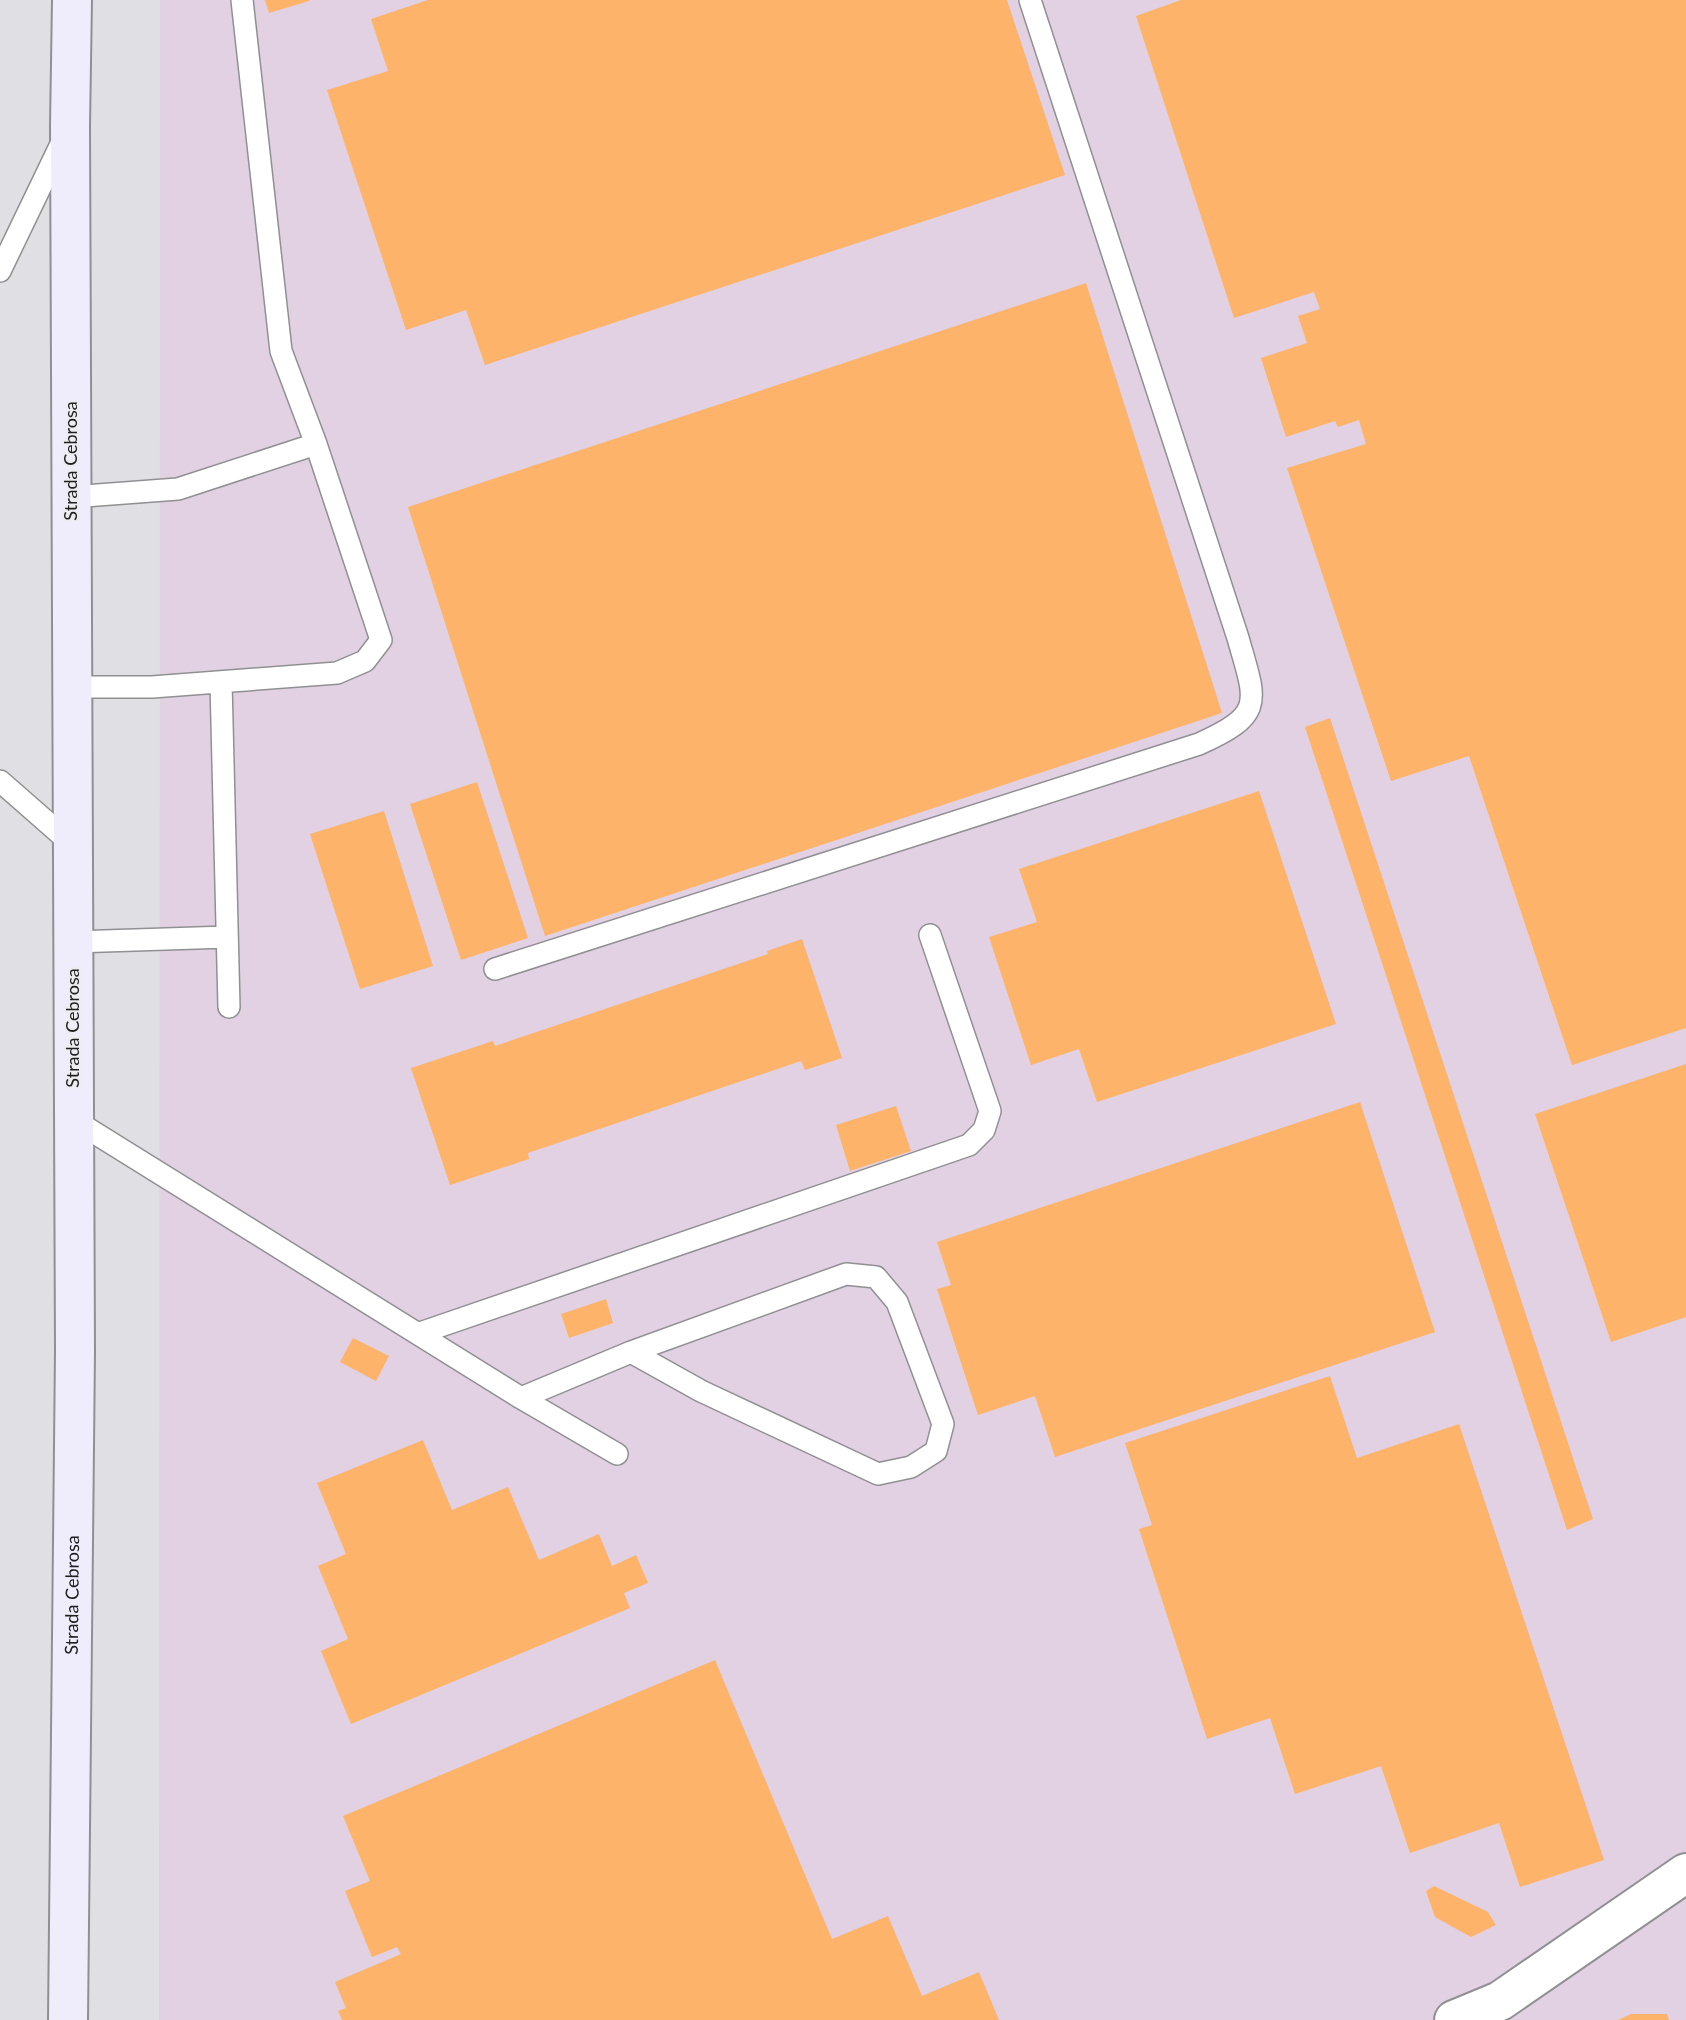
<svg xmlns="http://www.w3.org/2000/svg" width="1686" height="2020" font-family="Lato,sans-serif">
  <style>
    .industrial { fill: #e1d1e3 }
    .building { fill: #fdb369 }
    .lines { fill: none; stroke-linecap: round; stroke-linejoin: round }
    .service-casing { stroke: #909093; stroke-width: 24 }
    .minor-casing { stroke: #909093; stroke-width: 42 }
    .secondary-casing { stroke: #909093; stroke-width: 42 }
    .service { stroke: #fff; stroke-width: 21 }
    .minor { stroke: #fff; stroke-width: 38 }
    .secondary { stroke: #efedfb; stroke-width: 38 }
    .labels { text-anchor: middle; stroke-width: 5; stroke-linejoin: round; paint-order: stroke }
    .street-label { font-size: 18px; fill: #202021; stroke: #ededf1 }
  </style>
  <rect width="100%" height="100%" fill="#e0e0e4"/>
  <path class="industrial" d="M160,0H1686V2020H159Z"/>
  <path class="building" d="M265,0H309V1L269,13Z
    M428,0H1007L1065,175L485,365L466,310L406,330L327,90L388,71L371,19Z
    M1181,0H1686V1028L1572,1065L1469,756L1391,781L1287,468L1366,444L1359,420L1338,427L1335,421L1286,437L1261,358L1307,343L1298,316L1320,309L1314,292L1234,318L1136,16Z
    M1086,283L1222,713L545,936L408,507Z
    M1330,718L1593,1519L1567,1530L1305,727Z
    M477,782L528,938L461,960L410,804Z
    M1259,791L1336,1024L1097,1102L1079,1049L1031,1065L989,937L1037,922L1019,869Z
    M384,811L433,966L360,989L310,834Z
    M802,939L842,1058L805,1070L801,1061L528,1153L529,1159L450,1185L411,1068L493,1041L495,1046L768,954L767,951Z
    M1686,1064V1317L1611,1342L1535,1114Z
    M1360,1102L1435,1332L1055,1457L1035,1396L978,1415L937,1289L951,1285L937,1242Z
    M896,1106L911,1151L850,1171L836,1125Z
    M606,1299L613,1323L569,1338L561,1314Z
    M353,1338L389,1356L376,1381L340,1362Z
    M1330,1376L1357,1458L1459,1424L1604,1860L1520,1887L1499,1823L1410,1853L1381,1766L1295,1794L1270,1718L1207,1739L1139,1529L1152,1525L1125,1443Z
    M423,1440L452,1510L508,1487L539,1560L599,1534L612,1566L636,1555L648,1583L624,1593L630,1608L351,1724L321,1651L348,1639L318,1566L346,1554L317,1483Z
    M715,1660L832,1939L888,1916L922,1996L979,1972L999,2020H342L338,2011L346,2008L335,1982L401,1954L397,1947L372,1957L345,1891L370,1881L343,1816Z
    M1434,1886L1488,1912L1496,1925L1471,1937L1435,1917L1426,1891Z
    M1631,2014H1667L1669,2020H1618Z"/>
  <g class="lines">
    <defs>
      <path id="service" d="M0,271L63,140
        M71,497L178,489L316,444L281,351L242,0
        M221,682L229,1007
        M72,687H152L337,673L365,661L381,640L316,444
        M0,781L73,845
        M73,942L227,937
        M495,969L1199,744C1266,714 1256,702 1238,638L1030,0
        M74,1120L521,1398L617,1454
        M420,1333L969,1145L984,1130L990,1111L930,935
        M521,1398L631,1352L846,1274L876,1277L897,1302L943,1424L936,1451L911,1467L878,1474L701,1391L631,1352"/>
      <path id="minor" d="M1454,2020L1500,2001L1686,1873"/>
      <g id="secondary">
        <path id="s1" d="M68,2020L75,1351L70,126L72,0"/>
      </g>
    </defs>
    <use href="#service" class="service-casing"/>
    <use href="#minor" class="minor-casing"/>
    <use href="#secondary" class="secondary-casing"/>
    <use href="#service" class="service"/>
    <use href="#minor" class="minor"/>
    <use href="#secondary" class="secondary"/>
  </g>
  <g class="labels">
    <g class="street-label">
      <text transform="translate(71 461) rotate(-90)" y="6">Strada Cebrosa</text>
      <text transform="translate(73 1028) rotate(-90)" y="6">Strada Cebrosa</text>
      <text dy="6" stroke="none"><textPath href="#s1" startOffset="425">Strada Cebrosa</textPath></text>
    </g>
  </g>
</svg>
